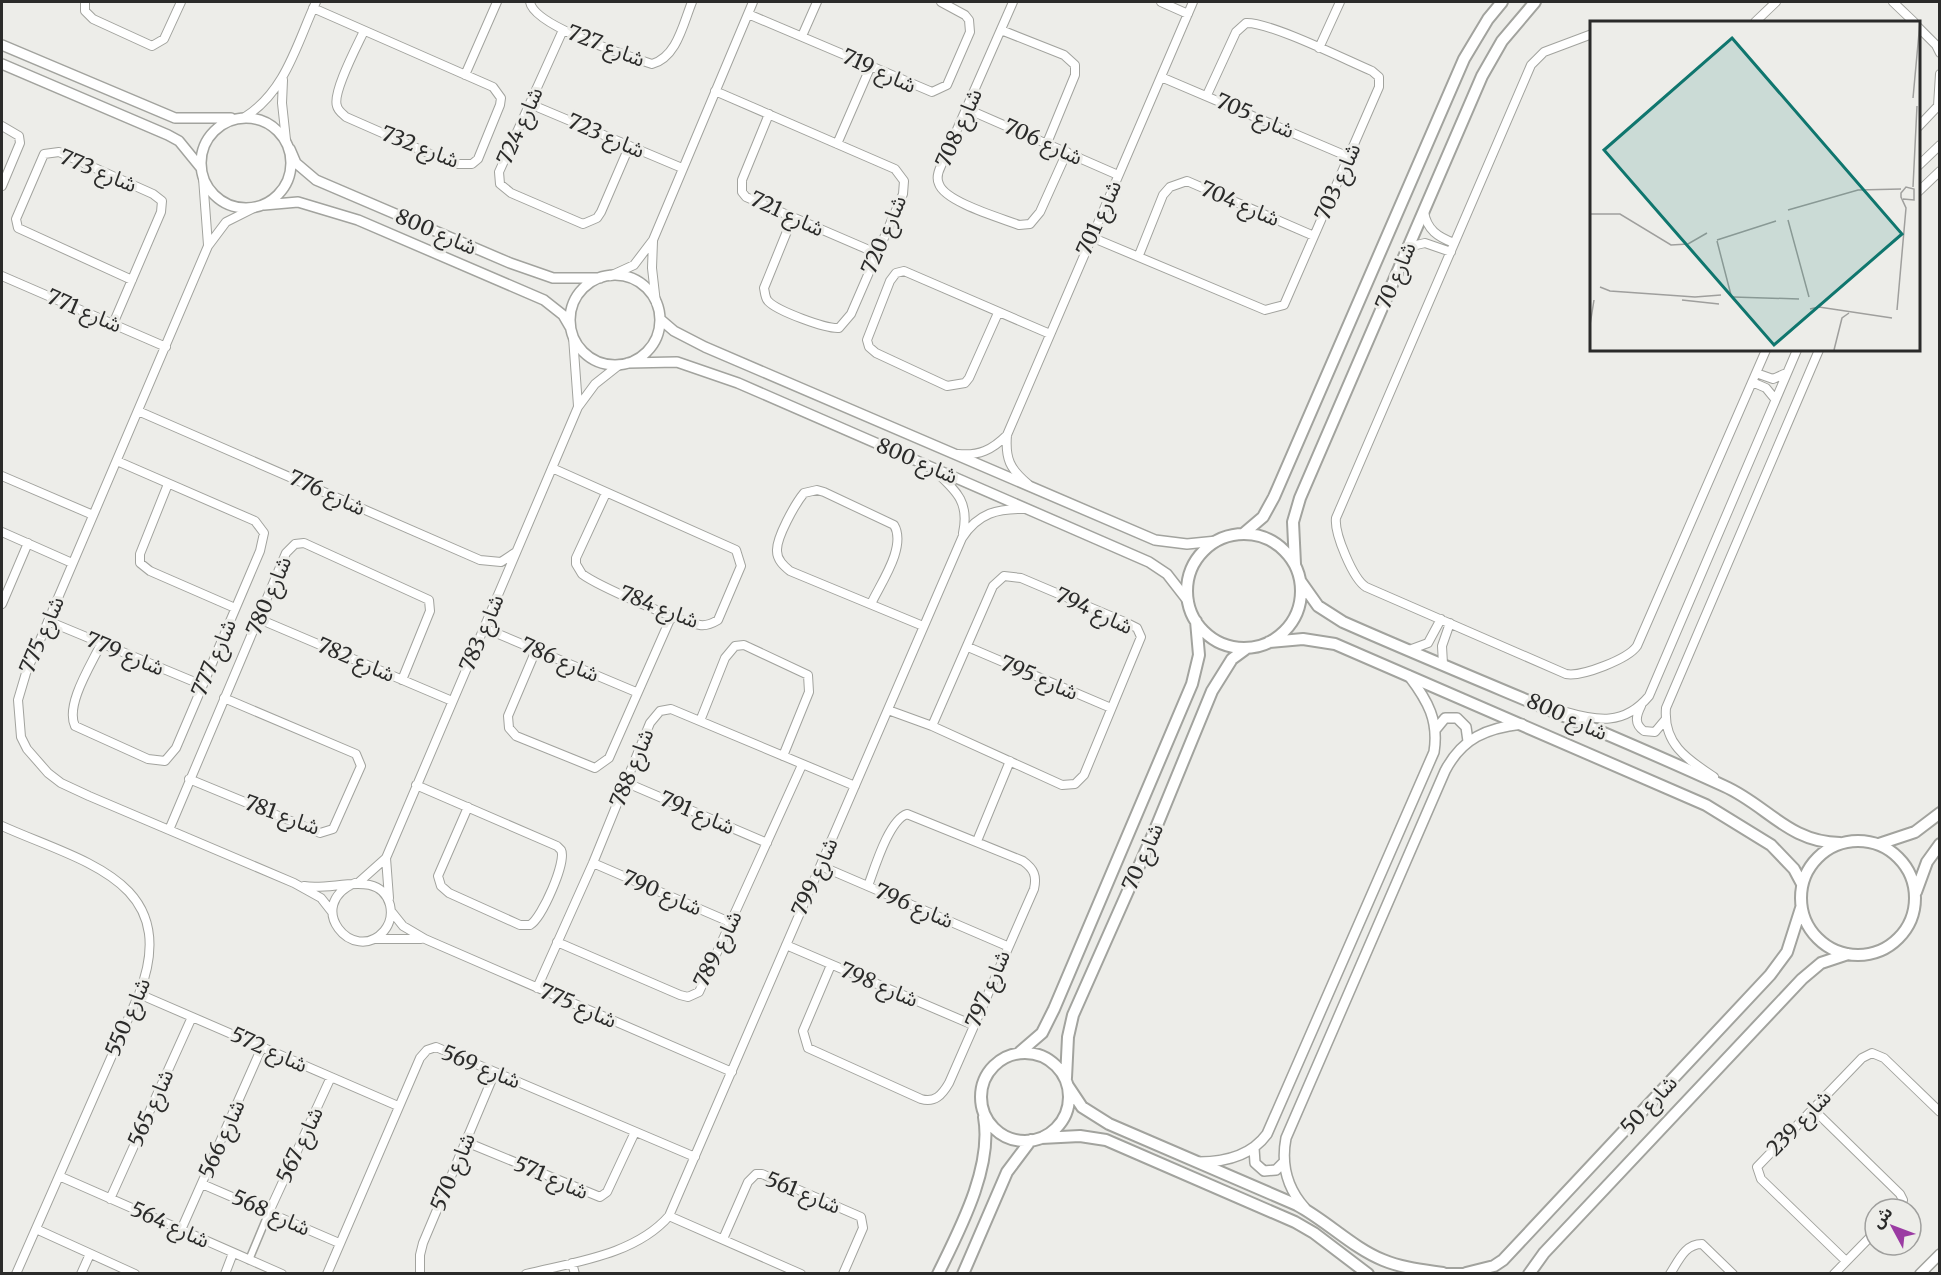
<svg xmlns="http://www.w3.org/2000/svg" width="1941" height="1275" font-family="Merriweather,'Noto Sans Arabic',serif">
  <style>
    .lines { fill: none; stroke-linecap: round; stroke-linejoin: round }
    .pedestrian-casing { stroke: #a2a39e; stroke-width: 9 }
    .minor-casing { stroke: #a2a39e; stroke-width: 10 }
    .tertiary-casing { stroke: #a2a39e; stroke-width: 12 }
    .secondary-casing { stroke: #a2a39e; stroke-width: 14 }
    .pedestrian { stroke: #fff; stroke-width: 6 }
    .minor { stroke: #fff; stroke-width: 8 }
    .tertiary { stroke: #fff; stroke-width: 9 }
    .secondary { stroke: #fff; stroke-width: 10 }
    .labels { text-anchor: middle; stroke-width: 6; stroke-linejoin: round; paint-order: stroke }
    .street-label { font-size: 21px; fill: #2b2b2a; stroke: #edede9 }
    .inset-road { fill: none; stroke: #9f9f9d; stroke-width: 1.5 }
    .view { fill: #0f766e; fill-opacity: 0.15; stroke: #0f766e; stroke-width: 3 }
    .inset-edge { fill: none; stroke: #2b2b2a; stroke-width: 3 }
  </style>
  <rect width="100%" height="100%" fill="#edede9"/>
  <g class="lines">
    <defs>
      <path id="pedestrian" d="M249,1260L269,1212"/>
      <path id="minor" d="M85,2V11L93,19L152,46L164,39L181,2
        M530,2C534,26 628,56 652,64C677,57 683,24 692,2
        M1013,2L941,166C938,172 936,178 939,184C945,202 1001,218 1019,225L1030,224L1040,212L1067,152
        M1161,2L1188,14
        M1893,2L1914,22
        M313,8L493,87L501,98L500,105L478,159L472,164H453L346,117C343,114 338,111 337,106C332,93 357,46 364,31
        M748,14L932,92L947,85L970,32L969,20L965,15L941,2
        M1755,22L1776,2
        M1918,27L1936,45L1940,53
        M563,30L499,172L500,184L511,193L583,224L597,218L601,212L629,147
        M1001,30L1064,55L1075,65V75L1047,143
        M1592,34L1544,52L1531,65L1336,518C1334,533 1353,579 1366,587L1566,674C1582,677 1628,659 1637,646L1766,350
        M802,36L817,2
        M1319,48L1340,2
        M465,75L497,2
        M1161,77L1349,157
        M283,80L282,103L286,140
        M715,91L895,169L904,181L903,194L851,314L839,328C826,329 777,311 768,301C765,298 765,292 764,288L792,219
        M530,104L682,168
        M967,109L1118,175
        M769,114L742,180V192L746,197L876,253
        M245,117C286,91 297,43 316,2
        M2,126L19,136L20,143L2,186
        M1918,127L1938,106L1940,74
        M837,144L870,68
        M1918,166L1940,145
        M203,178L208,245
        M1918,192L1940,171
        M254,208L226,222L208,246L26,673L18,700L21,737L27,749L48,773L61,783L89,796L294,883L321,898L332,912
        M1424,212C1427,230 1438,237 1454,243
        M1091,237L1265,310L1284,305L1379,87V77L1372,71C1346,60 1270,22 1246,23L1236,32L1207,95
        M653,241L652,268L656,303
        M1408,247L1425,243L1451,252
        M1139,255L1163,195L1170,187L1187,181L1314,236
        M2,276L166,347
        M610,276L634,265L653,240L753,2
        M998,313L969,378L965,383L947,386L876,353L869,347L867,340L890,281L896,273L904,271L1050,334
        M113,324L161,212L162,201L153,194L59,152L44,154L16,219L18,228L132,280
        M573,337L578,406
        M1756,373L1773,379L1784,374
        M1752,382L1766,388L1775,399
        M138,411L480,560L501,562L516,552
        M958,454C979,456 992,450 1007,435
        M552,468L736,550L741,566L718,620C713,623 706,626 700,625C680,622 598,586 582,574L576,564V558L606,493
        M934,470C955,490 970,501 963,533
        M2,476L93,515
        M168,484L140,554V563L150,571L235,608
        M1028,484C1010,469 1005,459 1007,435L1193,2
        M2,532L72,563
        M2,604L28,543
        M871,604C880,584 907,547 894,525L824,492L817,490L804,493C795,504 776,538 777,551C777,560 784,566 790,571L923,626
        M259,619L452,701
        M48,621L202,685
        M484,628L636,692
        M101,644C91,665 65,705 75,726L148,759L165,761L176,748L260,551L264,533L255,521L117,461
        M968,647L1111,708
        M536,650L508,716L509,728L516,736L595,768L609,758L672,615
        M1409,650L1428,643L1441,619
        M1443,664L1442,646L1450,623
        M1641,706C1636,716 1634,724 1644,731L1655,732L1665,720
        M888,710L932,726L1062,785L1075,784L1084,775L1141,637L1137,628L1127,623L1021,578L1004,576L993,586L932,726
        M1563,711C1597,721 1624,726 1649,696L1797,350
        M700,721L725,658L735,646L744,645L808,675L809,692L783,756
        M1714,777C1687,759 1663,744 1666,708L1819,350
        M189,779L320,833L333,829L361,766L356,754L224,698
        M627,783L767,843
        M416,785L557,846L561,850C567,861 542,918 530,925H520L449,893L441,886L438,876L468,807
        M2,826C82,862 183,881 139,994L16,1274
        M169,830L286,553L295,544L304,543L429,600L430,611L402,680
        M977,841L1010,761
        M386,858L389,898
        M593,863L732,923
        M821,866L1007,946
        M358,883L386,858L578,407L595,384L619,365
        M304,886C332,892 380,868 390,905C392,914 390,924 384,931C353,966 303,905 355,883
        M391,911L403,926L425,939L732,1072
        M376,939H421
        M557,942L680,995L688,997L699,992L802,765
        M786,945L973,1025
        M831,965L803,1031L808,1048L921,1099C935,1103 942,1095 949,1083L1034,889C1037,876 1034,869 1023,861L907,814C889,820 875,867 868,886
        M537,988L593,863L650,723L660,711L671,709L855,786
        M139,994L398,1106
        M1813,1109L1900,1194L1903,1200L1898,1209
        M466,1142L600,1197L607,1192L635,1132
        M59,1176L282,1274
        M202,1184L339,1243
        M110,1199L192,1017
        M269,1212L331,1077
        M669,1216L801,1274
        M36,1229L135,1274
        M181,1230L262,1047
        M723,1239L748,1182L756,1174H762L861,1217L863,1228L843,1274
        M1846,1261L1761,1179L1757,1167L1862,1058L1872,1053L1884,1058L1940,1112
        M572,1263L575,1274
        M81,1274L90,1254
        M225,1274L233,1253
        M327,1274L420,1058L427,1050L436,1047L695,1157
        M420,1274V1255L423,1243L495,1072
        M526,1274C574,1262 635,1255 669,1216L962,538C978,513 998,508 1026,509
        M1670,1274C1679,1260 1685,1244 1702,1244L1733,1274
        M1834,1274L1875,1232"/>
      <path id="tertiary" d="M2,45L175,118H231
        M2,64L168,135L179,141L201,168
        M201 163a45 45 0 1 1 90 0a45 45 0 1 1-90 0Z
        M290,149L296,163L316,180L510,263L553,278H600
        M264,205L298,202L358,220L544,300L563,315L570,327
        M570 320a45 45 0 1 1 90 0a45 45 0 1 1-90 0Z
        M660,319L674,331L705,347L1155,540L1187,544L1217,541
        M628,363L677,362L738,383L1149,562L1167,574L1188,601
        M1436,729L1445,718H1457L1466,727L1468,741
        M1254,1148L1255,1163L1264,1171L1276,1170L1284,1162
        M1199,1162C1225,1162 1251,1156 1267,1134L1434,752C1439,721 1428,701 1409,676
        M1305,1208C1287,1188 1281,1164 1286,1138L1445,771C1462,738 1487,728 1522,724
        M1920,1274L1940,1254"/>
      <path id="secondary" d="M1243,534L1263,517L1274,497L1464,59L1488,19L1502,2
        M1187 591a57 57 0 1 1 114 0a57 57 0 1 1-114 0Z
        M1295,564L1293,522L1300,498L1482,76L1502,41L1535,2
        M1301,582L1318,606L1343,622C1470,678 1598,728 1724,786C1767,805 1788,842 1840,843
        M1269,642L1303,639L1335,644L1706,805L1771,845L1794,869L1802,884
        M1801 898a57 57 0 1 1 114 0a57 57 0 1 1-114 0Z
        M1879,844L1915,832L1940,813
        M1916,892L1927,862L1940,844
        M1020,1052L1042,1033L1054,1009L1192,684L1199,655L1196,621
        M981 1097a44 44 0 1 1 88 0a44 44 0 1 1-88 0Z
        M1066,1078L1068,1037L1073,1015L1155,830L1212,691L1232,659L1247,648
        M1068,1086L1082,1107L1109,1124L1297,1205C1327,1221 1353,1248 1383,1260C1402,1268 1423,1270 1443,1273
        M1041,1138L1080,1136L1106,1140L1295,1222L1314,1233L1368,1274
        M1466,1273L1494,1266L1503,1260L1770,975L1787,952L1801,908
        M938,1274C960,1229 993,1167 984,1117
        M963,1274L1007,1172L1031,1140
        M1442,1274H1466
        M1529,1274L1544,1253L1802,979L1821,963L1848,954"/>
    </defs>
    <use href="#pedestrian" class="pedestrian-casing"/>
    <use href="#minor" class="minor-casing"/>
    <use href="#tertiary" class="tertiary-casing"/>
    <use href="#secondary" class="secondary-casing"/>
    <use href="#pedestrian" class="pedestrian"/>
    <use href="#minor" class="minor"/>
    <use href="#tertiary" class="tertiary"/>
    <use href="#secondary" class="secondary"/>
  </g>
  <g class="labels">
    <g class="street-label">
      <text transform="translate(606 46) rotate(21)" y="7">شارع 727</text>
      <text transform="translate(879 71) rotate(24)" y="7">شارع 719</text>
      <text transform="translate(1255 116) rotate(23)" y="7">شارع 705</text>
      <text transform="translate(520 126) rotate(-66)" y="7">شارع 724</text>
      <text transform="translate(959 128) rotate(-66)" y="7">شارع 708</text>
      <text transform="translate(606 136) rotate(23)" y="7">شارع 723</text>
      <text transform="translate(1043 142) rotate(24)" y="7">شارع 706</text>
      <text transform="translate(420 147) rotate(21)" y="7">شارع 732</text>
      <text transform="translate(98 171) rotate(22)" y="7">شارع 773</text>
      <text transform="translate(1338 182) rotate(-66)" y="7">شارع 703</text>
      <text transform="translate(1240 204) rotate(23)" y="7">شارع 704</text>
      <text transform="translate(787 214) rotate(25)" y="7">شارع 721</text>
      <text transform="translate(1099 218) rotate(-66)" y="7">شارع 701</text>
      <text transform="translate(436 232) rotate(23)" y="7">شارع 800</text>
      <text transform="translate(884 235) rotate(-67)" y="7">شارع 720</text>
      <text transform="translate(1396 276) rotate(-67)" y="7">شارع 70</text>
      <text transform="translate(84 311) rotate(23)" y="7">شارع 771</text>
      <text transform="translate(917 461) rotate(23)" y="7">شارع 800</text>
      <text transform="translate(327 493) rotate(24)" y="7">شارع 776</text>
      <text transform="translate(269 596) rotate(-67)" y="7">شارع 780</text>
      <text transform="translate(659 607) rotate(21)" y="7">شارع 784</text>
      <text transform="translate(1094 611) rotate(25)" y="7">شارع 794</text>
      <text transform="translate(482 633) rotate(-67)" y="7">شارع 783</text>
      <text transform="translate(42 635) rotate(-67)" y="7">شارع 775</text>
      <text transform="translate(125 654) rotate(22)" y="7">شارع 779</text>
      <text transform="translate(214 658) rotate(-67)" y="7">شارع 777</text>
      <text transform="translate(356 660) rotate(23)" y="7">شارع 782</text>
      <text transform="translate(560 660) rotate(23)" y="7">شارع 786</text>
      <text transform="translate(1039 678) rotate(23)" y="7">شارع 795</text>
      <text transform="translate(1567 717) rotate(24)" y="7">شارع 800</text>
      <text transform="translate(632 768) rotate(-68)" y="7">شارع 788</text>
      <text transform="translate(697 813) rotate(23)" y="7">شارع 791</text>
      <text transform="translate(282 815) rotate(20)" y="7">شارع 781</text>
      <text transform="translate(1143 857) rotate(-66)" y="7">شارع 70</text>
      <text transform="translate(815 877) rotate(-66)" y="7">شارع 799</text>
      <text transform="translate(662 893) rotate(23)" y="7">شارع 790</text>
      <text transform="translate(914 906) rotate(23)" y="7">شارع 796</text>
      <text transform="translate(718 949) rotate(-64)" y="7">شارع 789</text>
      <text transform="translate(879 985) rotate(23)" y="7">شارع 798</text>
      <text transform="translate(988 989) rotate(-67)" y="7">شارع 797</text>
      <text transform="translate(578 1006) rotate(23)" y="7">شارع 775</text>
      <text transform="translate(128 1017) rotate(-67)" y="7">شارع 550</text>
      <text transform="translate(269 1050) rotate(24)" y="7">شارع 572</text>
      <text transform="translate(481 1067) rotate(22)" y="7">شارع 569</text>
      <text transform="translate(1649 1105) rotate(-47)" y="7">شارع 50</text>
      <text transform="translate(151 1108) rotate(-66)" y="7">شارع 565</text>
      <text transform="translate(1799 1123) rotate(-46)" y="7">شارع 239</text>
      <text transform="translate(222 1139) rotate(-66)" y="7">شارع 566</text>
      <text transform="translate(300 1145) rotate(-65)" y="7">شارع 567</text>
      <text transform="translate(453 1172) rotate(-67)" y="7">شارع 570</text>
      <text transform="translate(551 1178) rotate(23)" y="7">شارع 571</text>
      <text transform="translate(803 1193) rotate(22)" y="7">شارع 561</text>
      <text transform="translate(271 1213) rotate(24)" y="7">شارع 568</text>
      <text transform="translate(170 1225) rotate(24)" y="7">شارع 564</text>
    </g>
  </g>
  <g transform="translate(1590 21)">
    <rect width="330" height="330" fill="#edede9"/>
    <path class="inset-road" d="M323,77L330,1M323,166L327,85M198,189L268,169L311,168M0,193H30L81,224L98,223L117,212M198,199L219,276M127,219L186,200M127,220L141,274M10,266L20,270L105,276L131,274M143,276L209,278M92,279L129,283M220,288L229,286L302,297M307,289L316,187L311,176V172L316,166L324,168V179L313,178M0,304L4,279M244,329L252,297L259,292"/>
    <path class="view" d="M142,17L312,213L184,324L14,129Z"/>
    <rect width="330" height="330" class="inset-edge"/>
  </g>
  <rect width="1941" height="1275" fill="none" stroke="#2b2b2a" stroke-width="6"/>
  <g transform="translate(1893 1227) rotate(311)"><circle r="28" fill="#edede9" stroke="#9f9f9d" stroke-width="1.5"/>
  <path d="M0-4.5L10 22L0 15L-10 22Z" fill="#9b3ba3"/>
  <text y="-9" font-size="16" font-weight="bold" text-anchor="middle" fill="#2b2b2a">ش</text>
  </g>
</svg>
